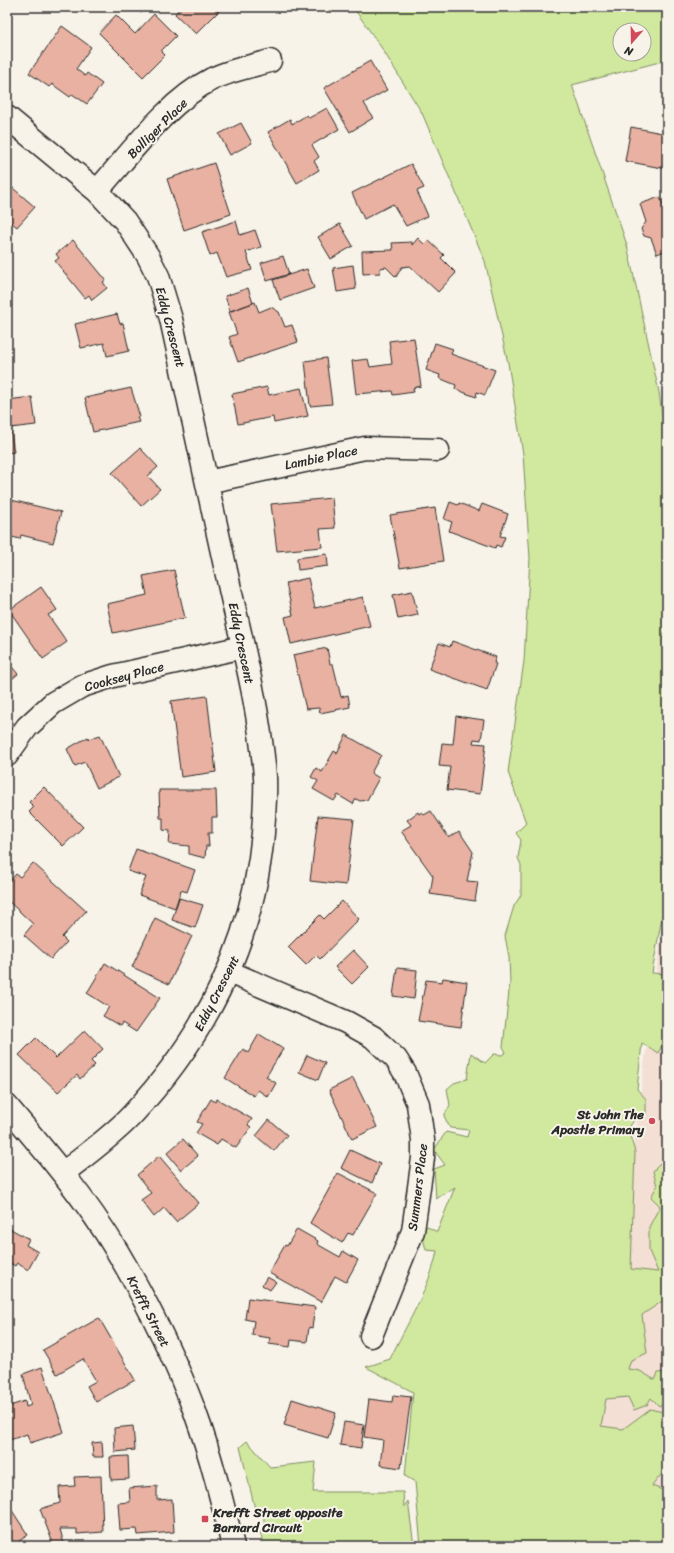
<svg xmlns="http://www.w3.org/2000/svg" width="674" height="1553" font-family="Sriracha,sans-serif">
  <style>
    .built { fill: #f3dfd3 }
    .green { fill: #d0e99e; stroke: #7e8a64; fill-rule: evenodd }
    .building { fill: #e9b1a1; stroke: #2b2b2b }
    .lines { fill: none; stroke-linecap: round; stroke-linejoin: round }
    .minor-casing { stroke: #2b2b2b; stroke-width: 25 }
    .minor { stroke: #f7f3e8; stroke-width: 22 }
    .poi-dot { fill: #d1495b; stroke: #f7f3e8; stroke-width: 1.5 }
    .labels { text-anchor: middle; stroke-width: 4; stroke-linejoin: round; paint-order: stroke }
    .street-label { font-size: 13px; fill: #2b2b2b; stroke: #f7f3e8 }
    .poi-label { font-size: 13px; font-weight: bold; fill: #2b2b2b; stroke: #f7f3e8; text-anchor: end }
  </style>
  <rect width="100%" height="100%" fill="#f7f3e8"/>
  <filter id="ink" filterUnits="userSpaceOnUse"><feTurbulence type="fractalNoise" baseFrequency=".025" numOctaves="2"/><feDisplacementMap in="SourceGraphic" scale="8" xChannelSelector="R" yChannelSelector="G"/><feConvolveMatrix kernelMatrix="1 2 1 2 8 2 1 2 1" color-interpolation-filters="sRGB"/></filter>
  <g filter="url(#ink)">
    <path class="built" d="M667,888V1501L575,1477L607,1355Z"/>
    <path class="green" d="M353,7H667V60L572,85L627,245L659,392L667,452V889L652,973L666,974L667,975V1036L658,1053L642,1043L637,1089L646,1099V1114L635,1119L628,1129L635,1152L631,1269L658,1272L649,1251V1227L660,1206L651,1197L657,1186L653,1171L661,1163L667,1162V1298L642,1315L647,1353L631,1360L628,1369L640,1371L655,1380L658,1373L667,1372V1402L659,1406L651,1398L647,1405L634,1410L628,1397L606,1399L601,1426L623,1429L650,1409L667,1413V1467L652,1486L665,1491L667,1490V1546H421L415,1482L405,1476L413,1392L366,1367L390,1359C406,1325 430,1288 437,1251L426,1250L423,1238L426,1226L437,1232L455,1187L436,1199L434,1169L445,1165L434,1150L446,1132L467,1137L469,1130L450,1128L444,1116L450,1105L447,1089L454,1083L467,1079L471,1053L485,1063L494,1054L502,1055L506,1052L503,1047L510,982L509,957L505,936L514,906L521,895V865L518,858L521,840L516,833L526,823L508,772L524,661L530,558L523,454L508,363L485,261L422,113L381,47ZM620,30H644V54H620Z
      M247,1441L270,1467L316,1462L313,1492H403L404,1507L408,1501L414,1546H306L305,1544L263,1543L260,1532L266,1530L263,1515L255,1509L240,1447Z"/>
    <path class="building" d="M135,7H147L141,13Z
      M181,7H223L196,34L175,14Z
      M154,14L176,36L161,51L165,55L143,77L99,33L116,15L135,34Z
      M62,26L91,47L76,69L85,76L87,73L102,84L87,104L72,94L70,97L52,84L49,87L29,73Z
      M370,61L387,90L364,103L373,118L350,132L324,88Z
      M327,108L339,129L312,145L319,157L314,161L319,170L297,183L268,132L290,119L292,124L307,115L309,118Z
      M241,123L252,143L230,155L219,134Z
      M631,127L667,134V169L625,161Z
      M214,163L231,214L184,230L167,179Z
      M411,164L424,188L417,191L428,216L406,226L393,204L364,219L352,193Z
      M7,183L35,207L17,227L7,219Z
      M660,197L667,216V250L657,254L651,238L644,236L641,229L646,222L640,204Z
      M236,221L240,235L255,230L261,247L246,252L252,270L226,277L217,253L210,256L202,232Z
      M340,224L353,246L331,259L318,237Z
      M418,238L424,244L428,240L444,255L441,258L456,273L438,292L410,266L402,267L396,277L386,267L380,268V273L363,274L362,251L393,250L392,243L412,242V245Z
      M73,240L106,280L103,282L107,288L92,300L89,295L85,298L55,261L59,258L56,254Z
      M283,256L289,274L267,281L261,263Z
      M353,265L356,289L337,292L333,268Z
      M307,269L314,288L280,300L273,280Z
      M248,288L253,303L230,311L225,296Z
      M255,302L259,312L271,307L279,312L285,327L292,325L298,342L238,362L229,337L237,334L229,312Z
      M117,314L120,324L123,323L129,351L107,356L104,343L81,348L75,324Z
      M414,338L421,386L413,388L414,392L393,395L392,391L356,394L352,361L368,359L370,367L392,364L389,341Z
      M435,343L453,349L451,354L495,370L485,395L477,392L476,397L455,389L456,385L439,378L440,375L426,370Z
      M326,358L332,404L310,406L305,361Z
      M267,387L269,395L301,388L308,416L274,423L273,417L238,424L232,394Z
      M131,388L140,417H137L139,422L93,432L85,398Z
      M32,397L36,425L10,428L14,452L7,453V400Z
      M140,448L158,467L148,476L160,489L141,506L112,473Z
      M332,498L335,528L320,529L322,547L277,551L271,504Z
      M7,499L61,512L53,543L21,535L20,539L8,536Z
      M450,502L458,505L459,503L479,511L482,504L508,514L500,536L505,537L501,547L496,545L495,548L449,531L452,522L444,519Z
      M435,508L443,561L400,568L390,515Z
      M327,554L328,566L298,570L297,558Z
      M174,570L185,618L113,633L107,604L147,595L143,576Z
      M308,578L315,608L363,597L370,626L291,644L285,617L293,615L286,583Z
      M41,587L57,610L48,615L67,642L43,659L9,610Z
      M412,591L418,615L398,619L393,595Z
      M452,641L496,657L494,663L496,664L487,690L429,669L439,643L450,647Z
      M327,648L330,664H333L341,697L348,695L350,707L320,713L319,708L306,709L293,655Z
      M7,661L18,674L7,683Z
      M207,696L216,772L181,777L171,701Z
      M456,716L484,720L481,740L474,739L473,743L486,744L480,794L447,790L450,767L439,766L442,743L453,744Z
      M100,735L119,777L97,788L85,762L75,766L67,749L88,737L89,739Z
      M346,735L381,755L371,773L379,778L367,800L360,801L356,799L353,804L338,795L334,801L313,789L318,781L311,777L316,768L322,772L334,751L337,753Z
      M44,787L83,827L63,846L29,812L34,807L29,802Z
      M159,790H216L217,817H212V833H208L209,846H206L205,858L189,854V846L169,844L170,831L163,830V818H160Z
      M431,811L449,838L459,831L473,852L467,881L478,882L475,901L430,894L433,876L401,831L411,825L407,820L418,812L419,814L422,812L424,815Z
      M318,816L354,819L346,885L310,881Z
      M136,849L195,870L187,892L181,890L175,908L139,895L146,877L128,871Z
      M33,863L86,911L62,937L67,942L51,959L24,935L33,924L7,900V884L16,874L20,877Z
      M179,898L203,905L195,928L172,920Z
      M342,901L359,919L320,959L316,955L306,965L288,947L320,915L324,919Z
      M155,918L192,936L169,984L132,967Z
      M353,950L369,967L352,984L335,967Z
      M105,963L160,998L136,1032L122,1023L120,1026L103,1016L109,1007L87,993Z
      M397,968L417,970L414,999L393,996Z
      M443,978L467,982L461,1027L418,1021L426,980L442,982Z
      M85,1030L103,1049L91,1061L95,1065L80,1079L77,1075L58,1092L19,1055L36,1038L56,1058Z
      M259,1034L283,1049L266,1077L276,1083L268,1097L258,1090L254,1096L225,1078L243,1049L248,1053Z
      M307,1055L325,1063L318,1080L299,1072Z
      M353,1078L377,1127L352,1139L329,1090Z
      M211,1099L215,1102L217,1099L252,1119L248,1125L251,1127L236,1148L221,1139L217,1145L196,1133L202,1124L197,1122Z
      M269,1120L287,1135L274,1151L256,1136Z
      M183,1139L198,1156L181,1170L167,1153Z
      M350,1150L380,1164L372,1183L341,1168Z
      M159,1156L199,1203L176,1222L164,1208L154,1217L141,1200L151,1193L137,1175Z
      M338,1173L377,1193L353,1235L348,1233L342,1243L310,1223Z
      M7,1227L29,1239L26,1245L38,1252L28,1270L17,1263L15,1266L7,1261Z
      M297,1229L318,1241L317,1244L340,1257L343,1251L358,1260L346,1282L335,1276L321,1302L269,1273L285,1245L287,1246Z
      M267,1277L276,1282L270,1290L262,1285Z
      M248,1298L315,1307L312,1328L309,1327L307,1342L291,1340L290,1347L269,1344L270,1338L252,1335L254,1321L245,1319Z
      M99,1318L135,1380L96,1402L87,1386L96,1381L83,1359L57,1374L43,1350Z
      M42,1367L64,1432L30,1443L27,1434L7,1441V1407L25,1401L26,1407L31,1405L23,1374Z
      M393,1395L411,1397L401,1468L380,1465L383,1440L364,1437L369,1399L392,1402Z
      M292,1399L336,1413L328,1438L284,1425Z
      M344,1422L364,1425L361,1448L340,1445Z
      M133,1426L135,1450L115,1452L114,1428Z
      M102,1442L103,1457H93L92,1443Z
      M128,1456L129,1479L111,1480L110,1457Z
      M101,1476L103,1532L77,1534V1529H60L64,1544L54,1546L40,1509L60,1503L59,1487L75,1486L74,1477Z
      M157,1486V1500L172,1499L174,1532L138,1535L137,1529L120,1530L118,1503L130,1502L129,1488Z
      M11,1509L28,1535L19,1541L22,1546H7V1512Z"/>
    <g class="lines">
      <defs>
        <path id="minor" d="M7,117L97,191L125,221L148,256L158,276L171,319C191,409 211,499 230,589C244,651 260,713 265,777C266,796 264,815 263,833C253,943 206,1036 131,1116C111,1137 86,1155 63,1173
          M97,191C131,153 167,102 212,79C231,70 251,66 270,61
          M207,482L365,448L438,450
          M7,755L27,727L53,703L82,686L113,676L243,647
          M229,972L346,1022L373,1037L396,1059L405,1073L418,1104L423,1140V1158L413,1231L371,1336
          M7,1106C46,1152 86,1199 117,1251C147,1302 174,1356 195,1412C211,1456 222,1501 233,1546"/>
      </defs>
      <use href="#minor" class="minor-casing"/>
      <use href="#minor" class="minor"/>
    </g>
  </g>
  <g class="poi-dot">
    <circle cx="652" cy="1121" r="4"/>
    <rect x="201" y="1515" width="8" height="8" rx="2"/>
  </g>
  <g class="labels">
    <g class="street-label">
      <text transform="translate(157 128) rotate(-45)" y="5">Bolliger Place</text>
      <text transform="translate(171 327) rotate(75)" y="5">Eddy Crescent</text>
      <text transform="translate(321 457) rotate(-12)" y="5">Lambie Place</text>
      <text transform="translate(242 643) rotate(78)" y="5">Eddy Crescent</text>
      <text transform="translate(124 676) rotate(-15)" y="5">Cooksey Place</text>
      <text transform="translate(216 993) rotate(-63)" y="5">Eddy Crescent</text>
      <text transform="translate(417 1187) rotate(-83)" y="5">Summers Place</text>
      <text transform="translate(149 1311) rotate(63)" y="5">Krefft Street</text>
    </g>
    <g class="poi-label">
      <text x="644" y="1119">St John The<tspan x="644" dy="15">Apostle Primary</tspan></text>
      <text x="213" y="1517" text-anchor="start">Krefft Street opposite<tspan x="213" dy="15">Barnard Circuit</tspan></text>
    </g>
  </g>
  <rect width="674" height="1553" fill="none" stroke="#f7f3e8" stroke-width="24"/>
  <rect x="12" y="12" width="650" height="1529" fill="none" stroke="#2b2b2b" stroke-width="1.5" filter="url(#ink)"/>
  <g transform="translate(632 42) rotate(200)"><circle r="19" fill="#f7f3e8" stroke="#a5a39c"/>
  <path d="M0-3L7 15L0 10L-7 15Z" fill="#d1495b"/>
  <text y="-6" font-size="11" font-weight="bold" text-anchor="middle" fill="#2b2b2b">N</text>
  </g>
</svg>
